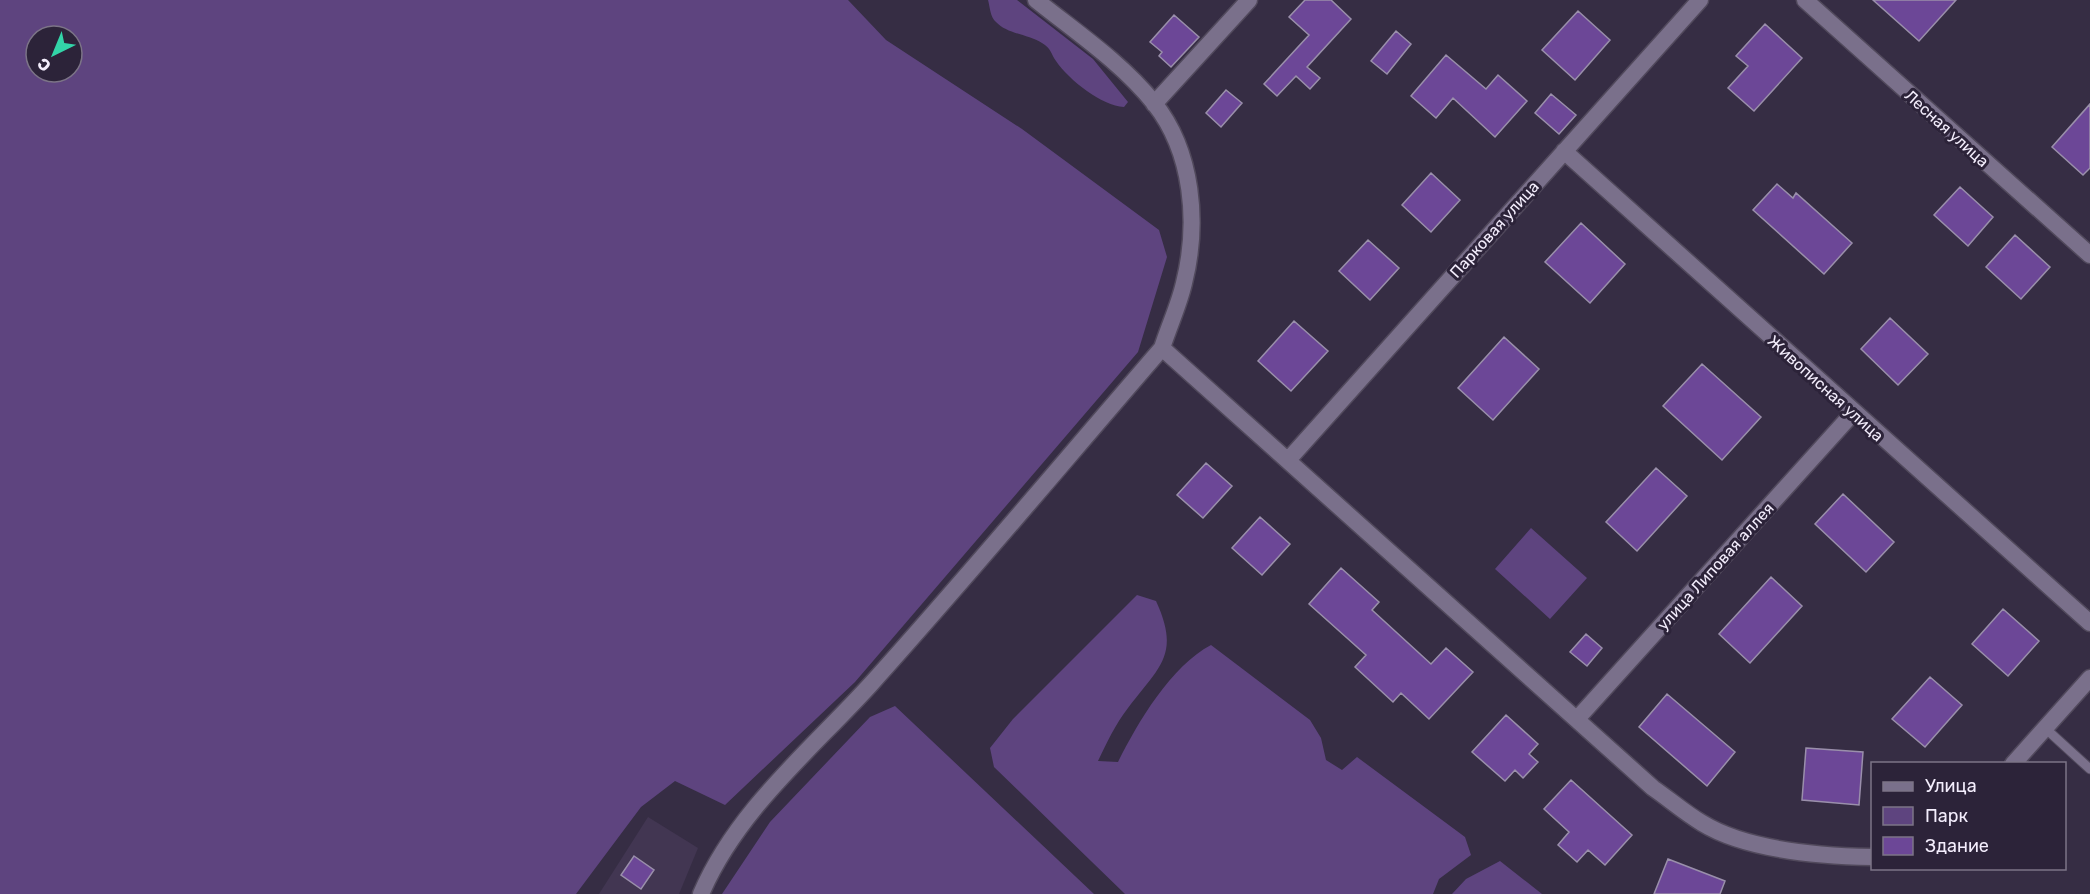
<svg xmlns="http://www.w3.org/2000/svg" width="2090" height="894" font-family="Rubik,sans-serif">
  <style>
    .built { fill: #423652 }
    .green { fill: #5e447f; fill-rule: evenodd }
    .building { fill: #6c4797; stroke: #9a8fab; stroke-width: 1.5 }
    .lines { fill: none; stroke-linecap: round; stroke-linejoin: round }
    .service-casing { stroke: #51495c; stroke-width: 11 }
    .minor-casing { stroke: #51495c; stroke-width: 19 }
    .service { stroke: #7a708b; stroke-width: 9 }
    .minor { stroke: #7a708b; stroke-width: 16 }
    .labels { text-anchor: middle; stroke-width: 6; stroke-linejoin: round; paint-order: stroke }
    .street-label { font-size: 16px; fill: #f3edfc; stroke: #2c2339 }
  </style>
  <rect width="100%" height="100%" fill="#362d44"/>
  <path class="built" d="M648,817L698,848L679,894H599Z"/>
  <path class="green" d="M0,0H848L886,40L1022,129L1159,230L1167,257L1138,352L855,682L725,805L675,781L641,807L576,894H0ZM36,36H72V72H36Z
    M988,0H1017L1093,59L1128,102L1124,107C1102,106 1069,80 1056,61C1051,54 1051,48 1042,43C1028,34 1007,34 996,22C990,17 990,7 988,0Z
    M1531,528L1587,578L1550,619L1495,569Z
    M1137,595L1156,601C1181,655 1159,667 1128,708C1116,723 1106,744 1098,761L1118,762C1138,722 1171,666 1211,645L1310,720L1321,738L1326,760L1342,770L1357,757L1465,837L1471,855L1439,879L1433,894H1125L994,767L990,748L1013,719Z
    M895,706L1094,894H722L770,822L870,717Z
    M1500,861L1542,894H1452L1466,879Z"/>
  <path class="building" d="M1305,0H1331L1351,19L1307,67L1320,78L1310,89L1296,76L1277,96L1264,84L1309,35L1289,17Z
    M1873,0H1956L1919,41Z
    M1578,11L1610,40L1575,80L1542,50Z
    M1174,15L1199,37L1171,67L1159,56L1162,52L1150,42Z
    M1765,24L1802,58L1754,111L1728,88L1748,66L1736,56Z
    M1396,31L1411,44L1387,74L1371,61Z
    M1446,55L1486,89L1498,75L1527,101L1495,137L1453,98L1436,118L1411,96Z
    M1226,90L1242,103L1221,127L1206,113Z
    M1551,94L1576,115L1559,134L1535,113Z
    M2090,104V168L2083,175L2052,147Z
    M1431,173L1460,200L1431,232L1402,205Z
    M1777,184L1793,198L1796,193L1852,243L1824,274L1753,210Z
    M1960,187L1993,217L1968,246L1934,215Z
    M1581,223L1625,264L1590,303L1545,262Z
    M2015,235L2050,267L2021,299L1986,267Z
    M1368,240L1399,268L1370,300L1339,271Z
    M1890,318L1928,354L1898,385L1861,349Z
    M1294,321L1328,351L1291,391L1258,361Z
    M1504,337L1539,369L1493,420L1458,388Z
    M1702,364L1761,417L1722,460L1663,406Z
    M1206,463L1232,486L1203,518L1177,495Z
    M1656,468L1687,496L1637,551L1606,522Z
    M1843,494L1894,542L1866,572L1815,524Z
    M1260,517L1290,544L1262,575L1232,548Z
    M1341,568L1379,602L1372,610L1431,664L1446,648L1473,672L1429,719L1401,693L1393,702L1355,667L1366,655L1309,604Z
    M1771,577L1802,606L1750,663L1719,634Z
    M2003,609L2039,641L2008,676L1972,644Z
    M1586,634L1602,648L1587,666L1570,652Z
    M1930,677L1962,705L1925,747L1892,719Z
    M1667,694L1735,752L1707,786L1639,727Z
    M1506,715L1538,744L1529,754L1538,762L1523,778L1515,770L1505,781L1472,752Z
    M1806,748L1863,752L1859,805L1802,800Z
    M1571,780L1632,835L1605,865L1588,850L1577,862L1558,845L1569,832L1544,809Z
    M634,856L654,870L641,889L621,875Z
    M1668,859L1725,881L1720,894H1654Z"/>
  <g class="lines">
    <defs>
      <path id="service" d="M2045,728L2090,769"/>
      <path id="minor" d="M1805,0L2090,255
        M1154,104L1249,0
        M1564,151L2090,623
        M1162,348L1653,788C1669,799 1685,813 1702,823C1746,850 1822,856 1872,857
        M1289,459L1700,0
        M1577,719L1853,413
        M2013,764L2090,678
        M701,894C737,810 811,750 871,684C970,574 1065,460 1162,348C1169,326 1179,305 1184,283C1199,223 1193,152 1154,103C1122,63 1076,32 1036,0"/>
    </defs>
    <use href="#service" class="service-casing"/>
    <use href="#minor" class="minor-casing"/>
    <use href="#service" class="service"/>
    <use href="#minor" class="minor"/>
  </g>
  <g class="labels">
    <g class="street-label">
      <text transform="translate(1947 128) rotate(42)" y="6">Лесная улица</text>
      <text transform="translate(1494 229) rotate(-48)" y="6">Парковая улица</text>
      <text transform="translate(1826 388) rotate(42)" y="6">Живописная улица</text>
      <text transform="translate(1715 566) rotate(-48)" y="6">улица Липовая аллея</text>
    </g>
  </g>
  <rect x="1871" y="762" width="195" height="108" fill="#2c2339" stroke="#7c7487" stroke-width="1.5"/>
  <rect x="1883" y="782" width="30" height="9" fill="#7a708b" stroke="#7c7487" stroke-width="1.5"/>
  <text x="1925" y="792" font-size="18" fill="#f3edfc">Улица</text>
  <rect x="1883" y="807" width="30" height="18" fill="#5e447f" stroke="#7c7487" stroke-width="1.5"/>
  <text x="1925" y="822" font-size="18" fill="#f3edfc">Парк</text>
  <rect x="1883" y="837" width="30" height="18" fill="#6c4797" stroke="#7c7487" stroke-width="1.5"/>
  <text x="1925" y="852" font-size="18" fill="#f3edfc">Здание</text>
  <g transform="translate(54 54) rotate(223)"><circle r="28" fill="#2c2339" stroke="#7c7487" stroke-width="1.5"/>
  <path d="M0-4.5L10 22L0 15L-10 22Z" fill="#33d4a8"/>
  <text y="-9" font-size="16" font-weight="bold" text-anchor="middle" fill="#f3edfc">С</text>
  </g>
</svg>
